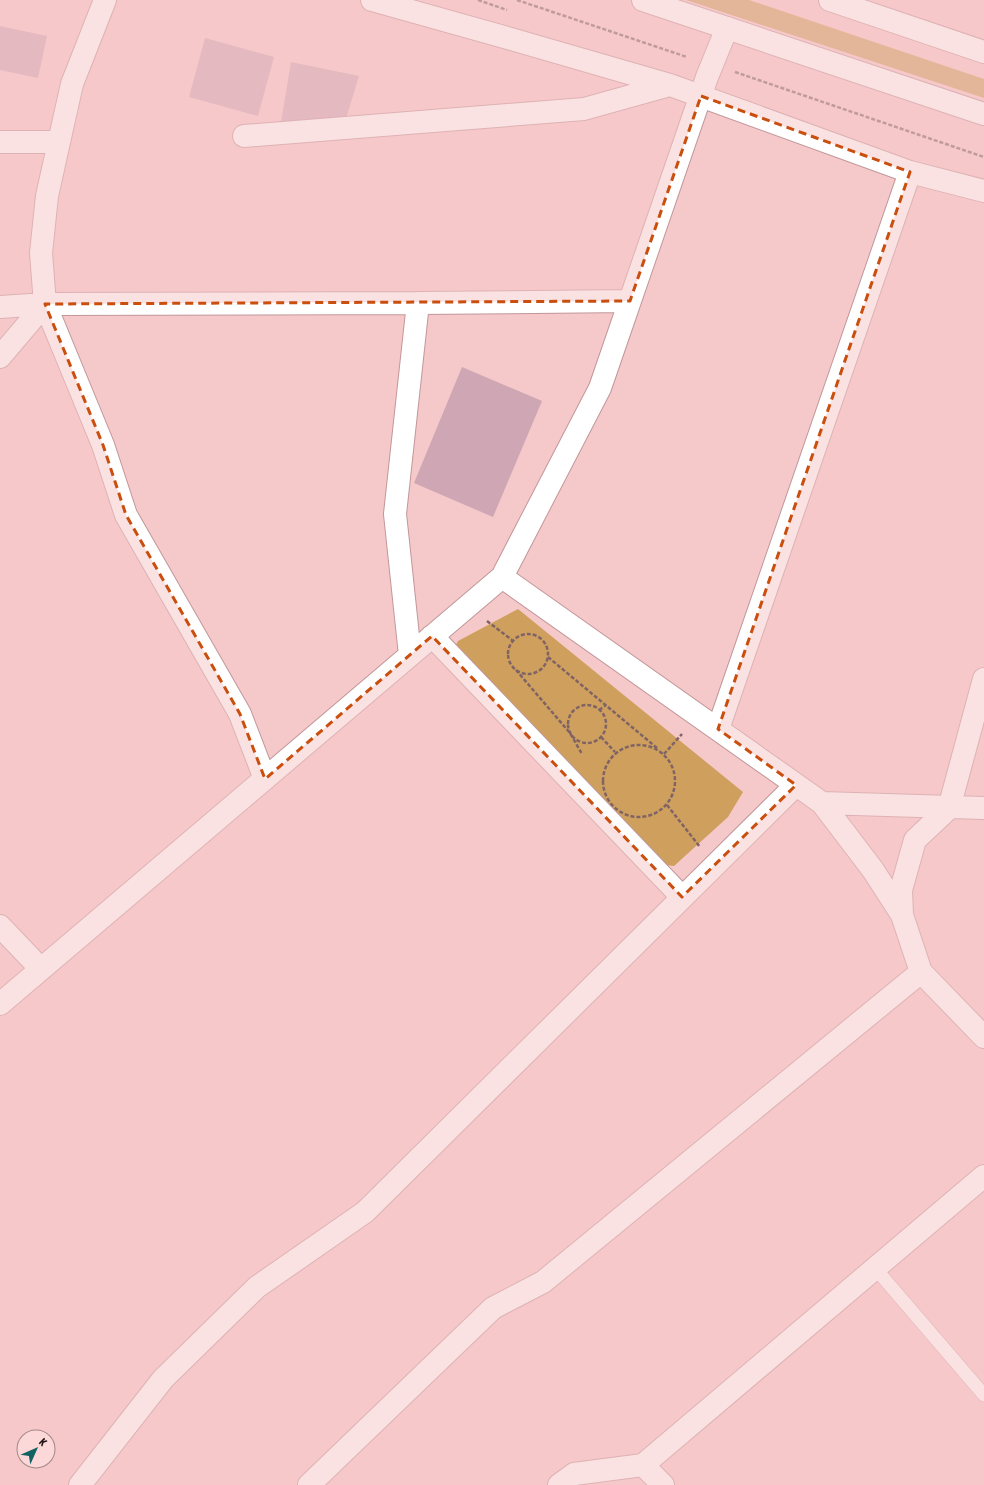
<svg xmlns="http://www.w3.org/2000/svg" width="984" height="1485" font-family="'Asap Condensed',sans-serif">
  <style>
    .green { fill: #cfa05d }
    .building { fill: #cfa6b4 }
    .lines { fill: none; stroke-linecap: round; stroke-linejoin: round }
    .lane-casing { stroke: #c29799; stroke-width: 14 }
    .street-casing { stroke: #c29799; stroke-width: 24 }
    .primary-casing { stroke: #c29799; stroke-width: 24 }
    .path { stroke: #806465; stroke-width: 2.5; stroke-dasharray: 4 2; stroke-linecap: butt }
    .lane { stroke: #fff; stroke-width: 13 }
    .street { stroke: #fff; stroke-width: 22 }
    .primary { stroke: #fff; stroke-width: 22 }
    .marked { fill: none; stroke: #ca4e0d; stroke-width: 3; stroke-dasharray: 8 5; stroke-linejoin: round }
  </style>
  <rect width="100%" height="100%" fill="#f5c8ca"/>
  <path class="green" d="M686,0H749L984,79V98Z
    M518,609L743,792L728,817L674,866L656,864L450,656L458,641Z"/>
  <path class="building" d="M0,26L47,36L38,78L0,70Z
    M205,38L274,57L258,116L189,97Z
    M291,62L359,76L344,125L281,122Z
    M462,367L542,401L493,517L414,483Z"/>
  <g class="lines">
    <defs>
      <path id="lane" d="M875,1268L984,1395"/>
      <path id="street" d="M372,0L511,39L670,85L910,172L984,191
        M244,136L584,109L670,85
        M0,142H59L47,196L41,253L45,304L103,445L126,515L240,714L265,779
        M59,142L72,84L105,0
        M0,307L45,304L418,303L630,301
        M0,357L45,304
        M502,577L822,803L984,808
        M432,636L682,897
        M410,655L395,514L418,303
        M984,679L949,808L915,840L901,890L902,915L921,972L984,1037
        M718,729L910,172
        M822,803L873,870L902,915
        M0,926L41,969
        M0,1004L502,577L600,388L707,77L727,28
        M643,1465L663,1485
        M80,1485L163,1379L257,1287L365,1212L796,785
        M309,1485L493,1308L543,1282L921,972
        M559,1485L574,1474L643,1465L984,1176"/>
      <path id="primary" d="M643,0L984,114
        M830,0L984,52"/>
    </defs>
    <use href="#lane" class="lane-casing"/>
    <use href="#street" class="street-casing"/>
    <use href="#primary" class="primary-casing"/>
    <path class="path" d="M478,0L507,10
      M517,0L687,57
      M735,72L984,157
      M487,621L512,640
      M508 654a20 20 0 1 1 40 0a20 20 0 1 1-40 0Z
      M548,657L657,748
      M516,670L570,733L582,754
      M568 724a19 19 0 1 1 38 0a19 19 0 1 1-38 0Z
      M599,710L606,705
      M601,737L615,752
      M603 781a36 36 0 1 1 72 0a36 36 0 1 1-72 0Z
      M664,754L682,734
      M667,805L700,847"/>
    <use href="#lane" class="lane"/>
    <use href="#street" class="street"/>
    <use href="#primary" class="primary"/>
  </g>
  <path d="M0 0H984V1485H0ZM701,96L910,172L718,729L796,785L682,897L432,636L265,779L240,714L126,515L103,445L45,304L630,301Z" fill="#f5c8ca" fill-opacity=".55" fill-rule="evenodd"/>
  <path class="marked" d="M701,96L910,172L718,729L796,785L682,897L432,636L265,779L240,714L126,515L103,445L45,304L630,301Z"/>
  <g transform="translate(36 1449) rotate(45)"><circle r="19" fill="#fdd8d9" stroke="#a48889"/>
  <path d="M0-3L7 15L0 10L-7 15Z" fill="#136363"/>
  <text y="-6" font-size="11" font-weight="bold" text-anchor="middle" fill="#1f1011">K</text>
  </g>
</svg>
